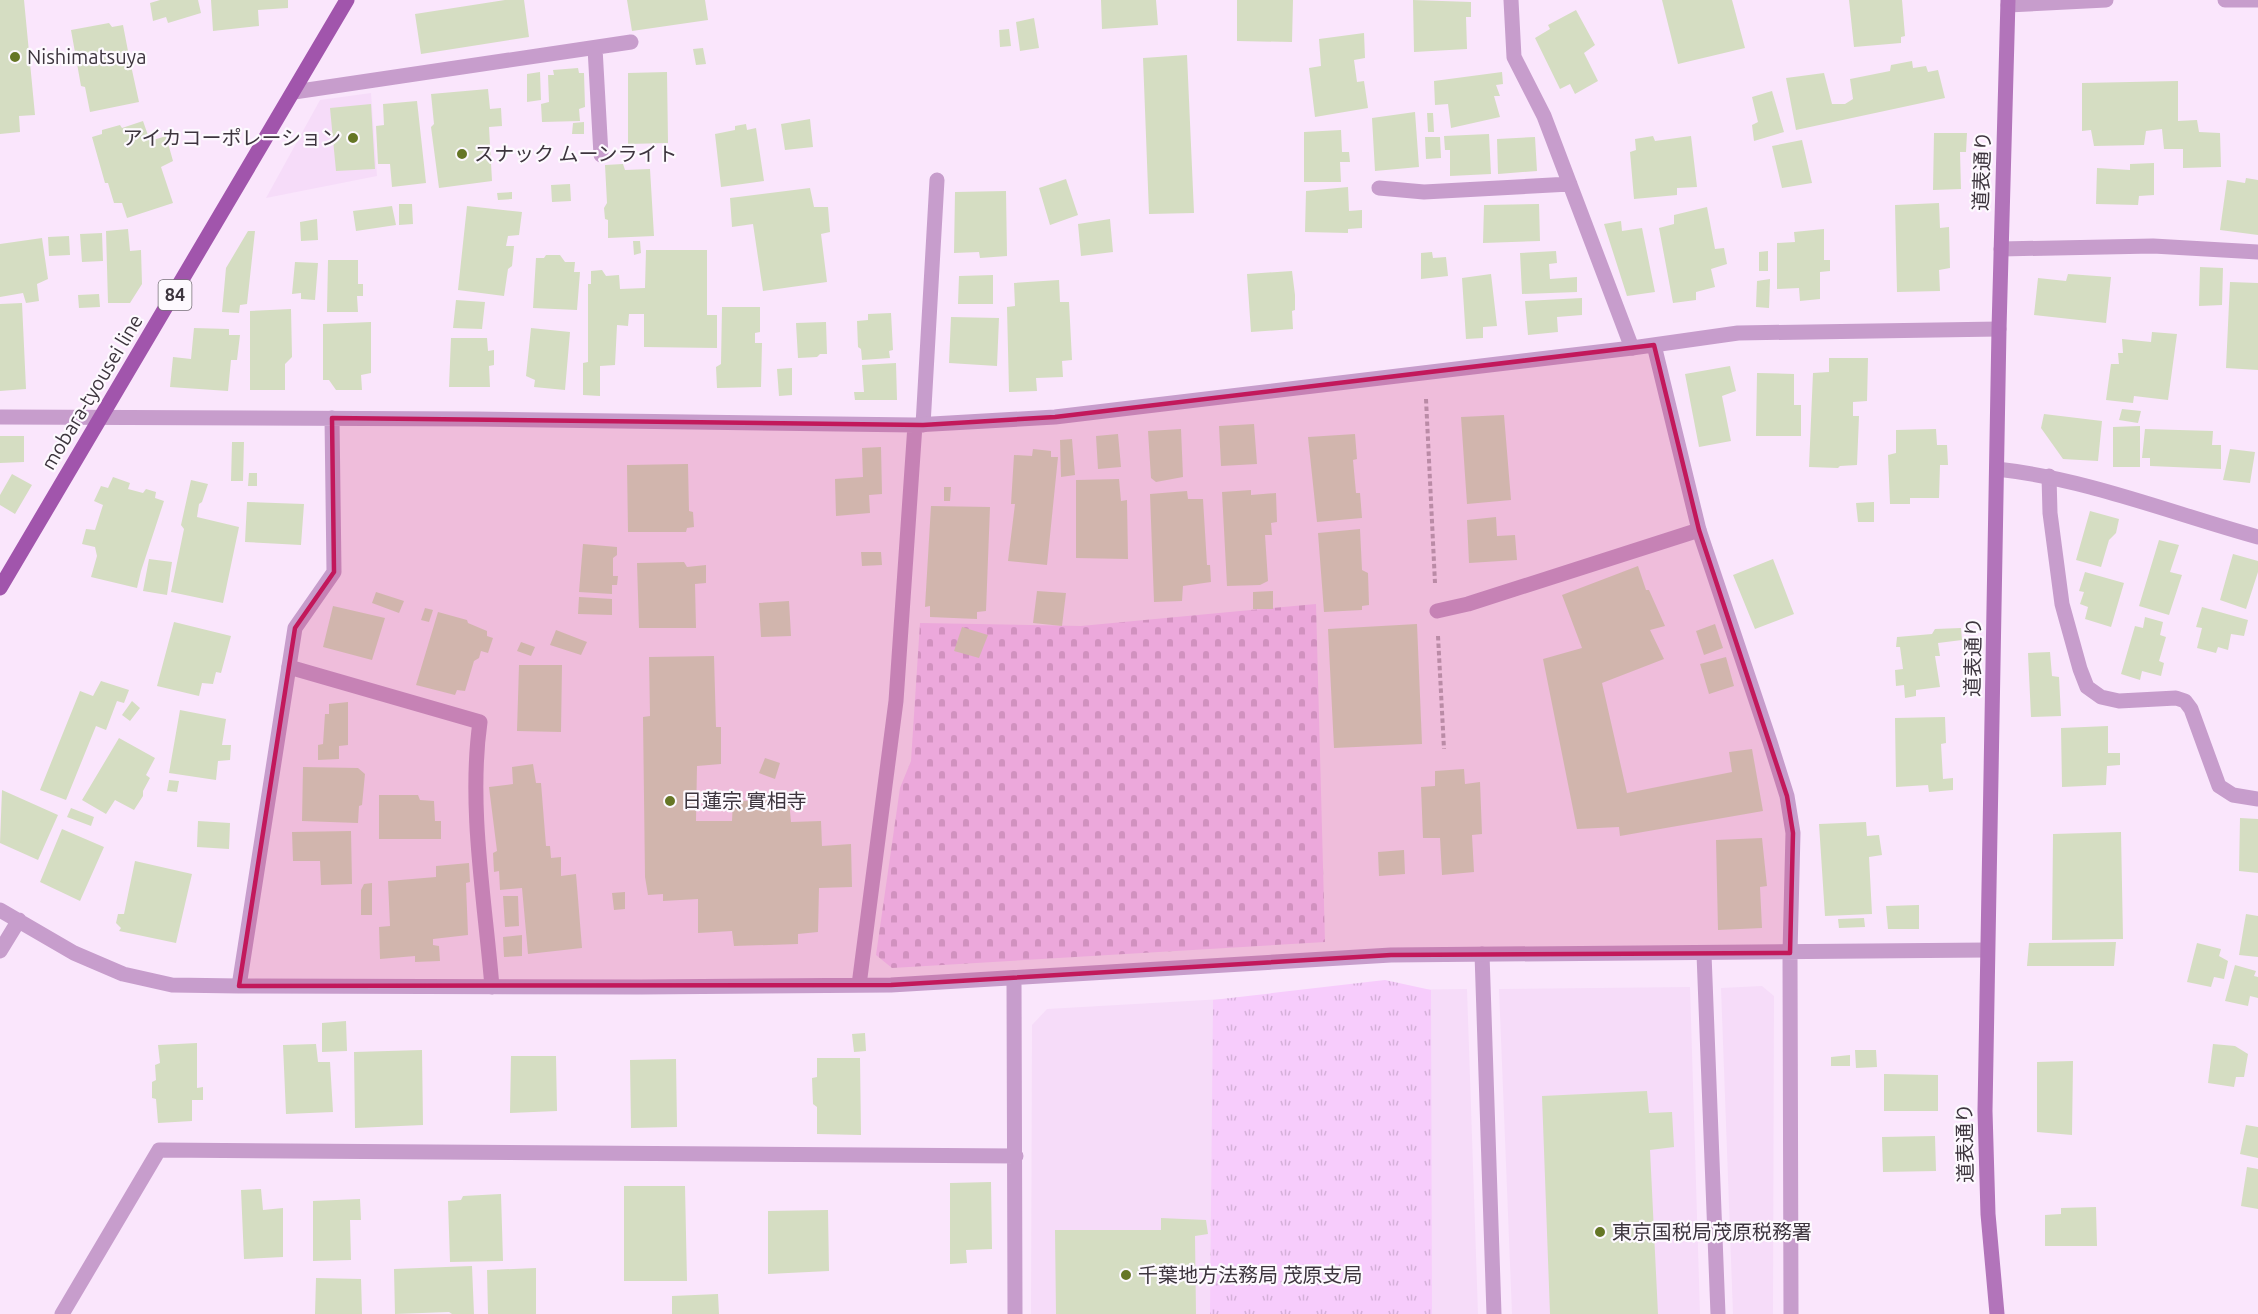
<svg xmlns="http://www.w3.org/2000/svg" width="2258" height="1314" font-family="Ubuntu,'Noto Sans JP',sans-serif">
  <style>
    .built { fill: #f6dcf9 }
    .grass { fill: url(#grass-tufts) }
    .cemetery { fill: url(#cemetery-stones) }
    .building { fill: #d5ddc2 }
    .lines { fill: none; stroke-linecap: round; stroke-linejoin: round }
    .path { stroke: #b8a8b9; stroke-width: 4; stroke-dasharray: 4.5 3; stroke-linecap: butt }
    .lane { stroke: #c79dcc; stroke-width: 15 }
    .street { stroke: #c79dcc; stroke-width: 15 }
    .secondary { stroke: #b274ba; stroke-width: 15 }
    .primary { stroke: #a155ac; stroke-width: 15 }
    .marked { fill: #c2185b; fill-opacity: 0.2; stroke: #c2185b; stroke-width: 4.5; stroke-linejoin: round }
    .poi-dot { fill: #657625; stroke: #fdf9fe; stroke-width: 2 }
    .labels { text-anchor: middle; stroke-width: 4.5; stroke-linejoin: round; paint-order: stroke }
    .shield { fill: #fdf9fe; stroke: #777078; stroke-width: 1.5 }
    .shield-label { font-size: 18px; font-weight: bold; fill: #3d353e }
    .poi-label { font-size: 20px; fill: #3d353e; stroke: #fdf9fe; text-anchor: start }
    .street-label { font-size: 20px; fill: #3d353e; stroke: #fdf9fe }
  </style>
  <defs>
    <pattern id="grass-tufts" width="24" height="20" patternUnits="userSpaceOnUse" patternTransform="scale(1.5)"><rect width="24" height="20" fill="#f7ccfc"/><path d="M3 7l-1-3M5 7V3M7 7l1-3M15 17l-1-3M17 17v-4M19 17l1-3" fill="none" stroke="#d5b0d9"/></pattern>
    <pattern id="cemetery-stones" width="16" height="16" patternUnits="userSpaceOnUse" patternTransform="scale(1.5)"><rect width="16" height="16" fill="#f7ccfc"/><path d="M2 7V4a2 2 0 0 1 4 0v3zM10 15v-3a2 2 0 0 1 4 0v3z" fill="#d5b0d9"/></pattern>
  </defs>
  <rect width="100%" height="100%" fill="#fae6fc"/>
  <path class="built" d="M371,93L377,176L266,198L320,100Z
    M1762,986L1774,996L1773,1314H1733L1721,988Z
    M1690,987L1700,1314H1512L1499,989Z
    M1467,989L1478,1314H1031L1032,1025L1047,1009L1380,990Z"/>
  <path class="grass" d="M1385,980L1431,990L1432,1314H1210L1213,1000Z"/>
  <path class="cemetery" d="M1316,604L1325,942L892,968L876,955L900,788L911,761L920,623L1081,626Z"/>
  <path class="building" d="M0,0H24L35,115L19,116L20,132L0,134Z
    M160,0H198L201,13L168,23L166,17L153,21L150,3Z
    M211,0H288V8L258,10L259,26L213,31Z
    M505,0H524L529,37L421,54L415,14Z
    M627,0H705L708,20L632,31Z
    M1101,0H1156L1158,25L1102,29Z
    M1237,0H1293L1292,42L1237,41Z
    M1413,0L1471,2V17H1466L1467,49L1414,52Z
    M1662,0H1732L1745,48L1678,64Z
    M1849,0H1902L1905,36L1901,37V43L1854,47Z
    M1576,10L1595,45L1584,53L1598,81L1575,94L1570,84L1560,89L1535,38L1550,29L1548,25Z
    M1034,18L1039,48L1020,51L1016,22Z
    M109,23L112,27L123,25L128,51L123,52L125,62L130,61L139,102L90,112L85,87L81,86L71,30Z
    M1009,29L1011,46L1000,47L999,30Z
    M1364,33L1365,58L1354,60L1357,82L1364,81L1368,108L1315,117L1309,68L1321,66L1319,39Z
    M703,48L706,64L696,65L693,49Z
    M1187,55L1194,213L1149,214L1143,58Z
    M1912,61L1913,68L1926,66L1928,72L1938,70L1945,98L1796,130L1786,78L1824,73L1832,104H1845L1853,99L1850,79L1890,71L1891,65Z
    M578,68L579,73H584L585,107L579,109L580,121L542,122L541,104L549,102L548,75H554L553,70Z
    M540,72L541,100L527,102V74Z
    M667,72L668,143L628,144V73Z
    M1502,72L1503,84L1496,85L1500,96H1494L1500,117L1451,128L1448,104L1435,105L1434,81Z
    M2178,81V121L2197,120L2199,132L2220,133L2221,167L2183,168V149H2164L2162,129L2146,131L2144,145L2094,146L2091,130L2082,131V83Z
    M488,89L490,109L501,108L502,126L489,127L492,181L439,188L431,127L434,124L431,94Z
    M1772,91L1784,132L1754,141L1752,125L1758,122L1752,97Z
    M417,101L426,183L392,187L390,164H378L376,126L384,125L383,104Z
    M371,104L375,169L336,171L330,108Z
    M1415,112L1419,167L1375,171L1372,118Z
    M1427,113H1433L1434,132H1428Z
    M810,119L813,147L785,150L781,124Z
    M143,121L150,141L166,136L173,161L161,167L173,203L127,218L122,203H114L108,183H105L92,137L102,134V130L120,125L122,128Z
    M584,122V134H572L573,123Z
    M746,124L747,130L756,128L764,181L721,187L715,134L735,130V126Z
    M1341,130L1342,152H1349L1350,162H1340L1341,182H1304V132Z
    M1934,133H1967L1966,152H1960L1961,189L1933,190Z
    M1489,134L1491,174L1450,176V150H1445L1444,136Z
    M1653,136L1655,141L1691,136L1697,187L1677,188V195L1634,199L1630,152L1636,150L1635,139Z
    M1425,137H1440L1441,158L1426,159Z
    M1535,137L1537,171L1498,174L1497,139Z
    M1802,140L1812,183L1782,188L1772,146Z
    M2154,163V195L2139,196L2138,205L2096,204L2097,168L2130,170V164Z
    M623,164L625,170L650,169L654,236L608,238V220L605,219L604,208L607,203L605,165Z
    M2246,178L2258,180V235L2220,230L2227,180L2245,183Z
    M1066,179L1078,215L1050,225L1039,188Z
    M570,184L571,201L552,202L551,185Z
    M1348,187L1349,211L1362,210V228L1348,229V233L1305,232L1306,191Z
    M810,188L814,207H828L830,232L821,234L827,282L763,291L753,224L732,227L730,198Z
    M1006,191L1007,256L980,258L979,252L954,253L955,192Z
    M512,192V199L498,200L497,193Z
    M1939,203L1940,228L1949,227L1950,268L1939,270L1940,291L1897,292L1895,205Z
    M399,204H412L413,224L399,225Z
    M1539,204L1540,241L1483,243L1484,205Z
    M392,206L396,225L356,231L353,211Z
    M467,206L522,212L519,235L508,236L506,246H514L512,266L508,269L504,296L458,290Z
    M1707,207L1715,249L1724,248L1727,264L1711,269L1715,287L1696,292V300L1673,303L1659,228L1674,224V215Z
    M317,219L318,240L301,241L300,222Z
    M1110,219L1113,252L1081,256L1078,224Z
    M1621,221L1622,231L1642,228L1655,292L1627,296L1604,224Z
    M128,229L130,251L141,250L142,284L130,303H108L106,231Z
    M1824,229V260H1830V271L1820,272V299L1800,301L1799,288L1777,289V243L1795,242L1794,232Z
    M248,231H255L247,304L240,305L239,313L222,312L226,268Z
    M102,233L103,261L82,262L80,234Z
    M69,236L70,255L49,256L48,237Z
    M42,238L48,279L37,284L39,301L26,303L23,293L0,297V244Z
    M633,241H640L641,253L634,255Z
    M646,250H707V315H717V348L644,347V314H629L628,326L617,325L615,365L600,366V396L583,395V363L588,362V284H591V271L602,270L606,276L619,275L620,289L645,288Z
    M1556,251L1557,263L1549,264L1550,279L1577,277V292L1522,294L1520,253Z
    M1768,251V271H1759V252Z
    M1432,252L1433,258L1446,257L1448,276L1421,279V253Z
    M546,255H560L565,262H575L574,272H580L577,310L533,308L536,258H544Z
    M328,260H358V284H363V296H357L358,312H327Z
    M295,262L318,263L315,300L301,299V293L292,294Z
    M2200,267L2223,268L2222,305L2199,306Z
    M1292,271L1295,295V310L1292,311L1293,329L1251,332L1247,274Z
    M1491,274L1497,326L1483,327V338L1466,339L1462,278Z
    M2068,274L2111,277L2106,323L2034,315L2038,278L2066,281Z
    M993,275V304H958L959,276Z
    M1770,279L1769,308L1756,307L1757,281Z
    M1059,280L1060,302H1069L1072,360L1062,361L1063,377L1036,378L1037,391L1009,392L1007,307L1015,306L1014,283Z
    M2230,282L2258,283V370L2226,368Z
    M99,294L100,307L79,308L78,295Z
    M1582,298V315L1557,317L1558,332L1528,335L1525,301Z
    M456,300L485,302L482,329L453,328Z
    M22,303L26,389L0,391V304Z
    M722,307H760V332L755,333V343H762L761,387L717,388L716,367L721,364Z
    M291,309L292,357L285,364V390H250V311Z
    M891,313L893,350L889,351L890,358L862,360L861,349L858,347L857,321L868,320V314Z
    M951,317L999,318L997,366L949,363Z
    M371,322V373L361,375L362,390H336L329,380H323V324Z
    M826,322L827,354H820L817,357L798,358L796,323Z
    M194,328L229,329V335H240L237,360H231L228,391L170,387L173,357L191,359Z
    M531,328L570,332L565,390L534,387L535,380L526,376Z
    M2152,332L2177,334L2168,400L2134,396L2133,403L2106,400L2111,364H2119L2118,353H2123L2122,339L2151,342Z
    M451,338H487L488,351L494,350V365L489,366L490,387H449Z
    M1829,358H1868L1867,401L1853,402V416H1859L1857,465L1840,466L1838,468L1809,467L1813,373L1829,372Z
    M896,363L897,400H855L854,392H864L862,365Z
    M1730,366L1736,391L1722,396L1731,441L1699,447L1685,374Z
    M792,368V395L779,396L777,369Z
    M1757,373L1794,374V405H1801V436H1756Z
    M2122,409L2141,411L2138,423L2119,420Z
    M2044,414L2102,421L2098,461L2063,459L2041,428Z
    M1504,415L1511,500L1467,504L1461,417Z
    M1254,424L1257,464L1221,466L1219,426Z
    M2140,426V467H2113V427Z
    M1181,429L1183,477L1156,482L1151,478L1148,431Z
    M1936,429L1937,445H1947L1948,465H1940L1939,498H1910V504H1890L1888,455L1896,453V430Z
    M2145,429L2213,431L2212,445H2221V469L2150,466V458H2142Z
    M1118,434L1121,467L1098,469L1096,436Z
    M1355,434L1357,459L1353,460L1356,493H1360L1362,518L1317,522L1308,437Z
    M0,436H24V462L0,463Z
    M1072,439L1075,475L1061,477L1060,440Z
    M232,442H244L243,481H231Z
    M881,447L882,494L869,495L870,513L836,516L835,479L863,477L862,448Z
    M1033,449L1051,451V457H1058L1047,565L1008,561L1015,504H1011L1014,455L1032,456Z
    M2230,449L2255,452L2250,483L2223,480Z
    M688,464L689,511L693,512L694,527L687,528L686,532H628L627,465Z
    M249,473H257V486H248Z
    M12,474L32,485L15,514L0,505V495Z
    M113,477L130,483L128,489L143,493L146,489L156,492L155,498L164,501L141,571L137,588L91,577L97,556L95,547L82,544L86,529L95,530L103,505L94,501L101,486L108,488Z
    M1119,479L1121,501L1127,500L1128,559L1076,558V480Z
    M191,480L208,484L202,502L199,504L197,517L239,527L223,603L171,592L184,529L181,525Z
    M944,487H951L950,501H944Z
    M1251,490V495L1276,493L1277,522L1271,523L1272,535H1265L1268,581L1260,585L1227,586L1222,492Z
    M1187,491L1188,499H1203L1207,565H1210L1211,582L1183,586L1182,601L1154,602L1150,494Z
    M247,502L304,504L301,545L245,542Z
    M1874,502V522H1858L1856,503Z
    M931,506L990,507L986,611L977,612V619L930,617V606L925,607Z
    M2090,511L2119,519L2116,533L2109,540L2101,567L2076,560Z
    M1496,517L1497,536L1515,535L1517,560L1469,563L1467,520Z
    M1360,529L1362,570L1368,573L1369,605L1362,606V610L1324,612L1318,533Z
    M2159,540L2179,545L2170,572L2182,575L2169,615L2139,606Z
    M583,544L617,547V555L613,558V576H618L617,585H612V594L579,592Z
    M861,552H881L882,565L862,566Z
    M2233,554L2258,561V572L2246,609L2220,600Z
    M149,559L172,562L167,595L143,591Z
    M1773,559L1794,614L1755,629L1733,575Z
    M684,562L687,567L706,565V583L695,584L696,628H639L637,563Z
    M1638,566L1646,590H1649L1665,626L1650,630L1664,659L1602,683L1627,793L1732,772L1729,752L1752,749L1763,811L1620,836L1619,827L1577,829L1543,659L1582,648L1562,595Z
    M2085,572L2124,583L2111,627L2085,619L2088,607L2080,604L2084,592L2079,591Z
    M1037,591L1066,593L1062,626L1033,623Z
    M1273,591V609H1253V592Z
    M376,592L404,601L399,613L372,603Z
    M579,597L612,599V615L578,614Z
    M789,601L791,636L761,637L759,603Z
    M333,606L385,618L372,660L323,647Z
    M2202,607L2248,620L2244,636L2231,634L2228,650L2218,647L2216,653L2197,648L2202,628L2196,627Z
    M425,608L433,610L429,622L421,620Z
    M438,612L467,620L468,623L487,631V636L493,638L488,653L481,651L479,658L474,661L465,691L457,690L455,695L416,685Z
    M2145,617L2163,622L2160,635L2166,637L2159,661L2164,663L2161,676L2142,671L2140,680L2121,674L2135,626L2143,628Z
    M174,622L231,636L221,673L216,672L213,684L202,683L199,696L157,686Z
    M1417,624L1422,744L1334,748L1328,629Z
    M1715,624L1723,648L1704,655L1696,631Z
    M962,627L988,635L979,658L954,651Z
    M1961,628L1962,640L1938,643L1940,656H1935L1940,687L1916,690V696L1905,698L1904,685L1896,686L1895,670L1903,669L1900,647H1896L1897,637L1932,634L1935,629Z
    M556,630L587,642L581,655L550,645Z
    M521,642L535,647L531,656L517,651Z
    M2050,652L2052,676L2059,677L2061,716L2031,717L2028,653Z
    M714,656L716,727H721V764L697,766L696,821H732L733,801L789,800L791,822L821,821L822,846L851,844L852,887L819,888L818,932L798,934V944L734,946L732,931L698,933V899L663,901V894L648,895L645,877L643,717L650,716L649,657Z
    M1726,657L1734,686L1709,694L1700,664Z
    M519,665H562L561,732L517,731Z
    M101,681L129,690L124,703L117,701L106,730L96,726L66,800L40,790L80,691L93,696Z
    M132,701L140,708L130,721L122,715Z
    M348,702V745L339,746V759L318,760V745L323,744L325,714H329V704Z
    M180,710L226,719L222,745H231L230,760L218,761L216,780L169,773Z
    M1945,717L1946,743L1941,744L1943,779L1953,778V790L1929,792L1928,785L1896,787L1895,718Z
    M2108,726V753H2120V765L2107,766L2106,785L2062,787L2061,728Z
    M119,738L155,758L146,775L150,778L143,791V796L134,810L115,800L106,814L82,800Z
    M765,758L780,763L775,779L759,773Z
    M533,764L536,783H541L546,846H550L551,858L561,857V876L576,874L582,948L528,954L522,888L500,890L499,871L494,872L493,853L497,851L489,787L513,784L512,767Z
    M303,767L358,768L365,774L362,805L359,806L358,823L302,821Z
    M1464,769L1465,784L1480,782L1482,834L1472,835L1474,872L1442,875L1440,838H1423L1421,787L1435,786V771Z
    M169,780L179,781L177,792L167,791Z
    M2,790L58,815L38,860L0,843Z
    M379,795H418L420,800L434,801L435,821H441V839H379Z
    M71,808L94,817L91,826L67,817Z
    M2240,818L2258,819V873L2239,871Z
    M198,821L230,823L229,849L197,847Z
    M1866,822L1867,836L1879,835L1882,855L1869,857L1872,914L1825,916L1819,824Z
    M62,829L104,847L80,901L40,882Z
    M351,831L352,884L321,885L320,861H293L292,832Z
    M2121,832L2123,939L2052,940L2053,834Z
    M1762,838L1767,886L1760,887L1762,928L1718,930L1716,840Z
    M1404,850L1405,874L1379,876L1378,852Z
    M135,861L192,874L176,943L119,931L121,928L116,923L118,914H124Z
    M469,863L470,882L466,883L468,935L433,939V945L439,946L440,961L415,962V956L380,959L379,927L390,926L388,881L436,877V866Z
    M372,883V915H361V890L364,884Z
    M625,892V909L614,910L612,893Z
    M503,896H518L519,926L505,927Z
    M1919,905V929H1888L1886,906Z
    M2246,914L2258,916V957L2239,955Z
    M1864,918L1865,927L1839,928L1838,919Z
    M522,935V956L504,957L503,937Z
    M2116,942L2114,966H2027L2029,943Z
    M2197,943L2221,949L2219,956L2228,961L2224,979L2214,977L2211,987L2187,982Z
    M2235,965L2256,971L2254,976L2258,977V998L2250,996L2248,1006L2225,1001Z
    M346,1021L347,1051L322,1052V1023Z
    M865,1033L866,1051L854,1052L852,1034Z
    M197,1043V1088L203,1087V1100H192V1121L158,1123L156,1099L152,1098V1082L156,1080L155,1065L160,1063L158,1045Z
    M316,1044L318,1062H330L333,1112L286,1114L283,1045Z
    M2213,1044L2235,1046L2248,1054L2244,1077H2236L2234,1087L2208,1083Z
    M422,1050L423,1125L355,1128L354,1052Z
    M1855,1050H1876L1877,1067L1856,1068Z
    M1850,1055V1066H1831V1057Z
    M511,1056H556L557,1111L510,1113Z
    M817,1058H860L861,1135L817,1134V1107L813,1104L812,1078L817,1077Z
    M676,1059L677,1127L631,1128L630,1060Z
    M2073,1061L2072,1135L2037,1132V1062Z
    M1884,1074L1938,1075V1111H1884Z
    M1647,1091L1649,1113L1672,1112L1674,1147L1650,1150L1658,1314H1550L1542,1096Z
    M2246,1125L2258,1127V1158L2240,1154Z
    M1935,1136L1936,1171L1883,1172L1882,1137Z
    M2247,1167L2258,1169V1209L2241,1206Z
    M991,1182L992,1249L966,1250L967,1263L950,1264V1183Z
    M624,1186H685L687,1281H624Z
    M261,1189L263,1210L283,1208V1257L244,1259L241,1190Z
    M501,1194L503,1261L450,1262L448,1201L461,1200L463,1196Z
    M360,1199L361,1220H350L351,1260L313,1261V1201Z
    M2096,1207L2097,1246H2045V1215L2061,1214V1208Z
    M828,1210L829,1271L768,1274V1211Z
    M1161,1218L1206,1220L1208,1234L1195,1236L1196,1314H1056L1055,1230H1161Z
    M472,1266L474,1314H452L449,1312L395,1314L394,1269Z
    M536,1268V1314H488L487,1270Z
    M316,1278L361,1279L362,1314H315Z
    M718,1294L719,1314H672V1296Z"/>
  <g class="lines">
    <path class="path" d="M1426,399L1435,583
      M1438,636L1444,749"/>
    <path class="lane" d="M1511,0L1514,57L1544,116L1632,348
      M2225,0H2257
      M2008,5L2106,0
      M595,48L601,155
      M294,92L631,42
      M1379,188L1424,192L1570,184
      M2001,249L2153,246L2258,252
      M923,425L937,180
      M2049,476L2050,513L2062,604L2080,669L2087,687L2101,697L2119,701L2176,698L2185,701L2191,709L2219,786L2233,795L2258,799
      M1437,611L1468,604L1699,530
      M289,667L480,722C468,807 485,901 492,987
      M1482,954L1494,1314
      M1704,954L1718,1314"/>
    <path class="street" d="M1654,345L1699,530L1770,742L1787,796L1793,833L1790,953L1791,1314
      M0,417L475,419L915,425L1055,417L1632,348L1738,333L1999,329
      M1997,469C2087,479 2171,513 2258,537
      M0,910L74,953L123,974L172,985L239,986L641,987L891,985L1391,955L1987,950
      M0,951L19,920
      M1014,978L1015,1314
      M859,985L896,701L915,425
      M239,986L295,628L334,572L332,418
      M62,1314L159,1150L1016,1156"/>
    <path class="secondary" d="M1997,1314L1988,1214L1985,1111L1999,329L2008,0"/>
    <path class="primary" d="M0,588L347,0"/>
  </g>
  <path class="marked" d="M1654,345L1699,530L1787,796L1793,833L1790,953L1391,955L891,985L239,986L295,628L334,572L332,418L923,425L1055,417Z"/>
  <g class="poi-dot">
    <circle cx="15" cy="57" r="6"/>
    <circle cx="353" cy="138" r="6"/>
    <circle cx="462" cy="154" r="6"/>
    <circle cx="670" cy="801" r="6"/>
    <circle cx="1600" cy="1232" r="6"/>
    <circle cx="1126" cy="1275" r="6"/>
  </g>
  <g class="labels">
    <rect class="shield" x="158.5" y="280" width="33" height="30" rx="4.5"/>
    <g class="shield-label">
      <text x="175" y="301">84</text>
    </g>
    <g class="poi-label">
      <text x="27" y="64">Nishimatsuya</text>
      <text x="341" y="145" text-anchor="end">アイカコーポレーション</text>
      <text x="474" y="161">スナック ムーンライト</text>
      <text x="682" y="808">日蓮宗 實相寺</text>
      <text x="1612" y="1239">東京国税局茂原税務署</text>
      <text x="1138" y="1282">千葉地方法務局 茂原支局</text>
    </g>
    <g class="street-label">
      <text transform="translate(1982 171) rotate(-88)" y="7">道表通り</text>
      <text transform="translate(92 392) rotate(-59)" y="7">mobara-tyousei line</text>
      <text transform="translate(1973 657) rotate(-89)" y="7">道表通り</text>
      <text transform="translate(1965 1143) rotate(-91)" y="7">道表通り</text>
    </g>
  </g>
</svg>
